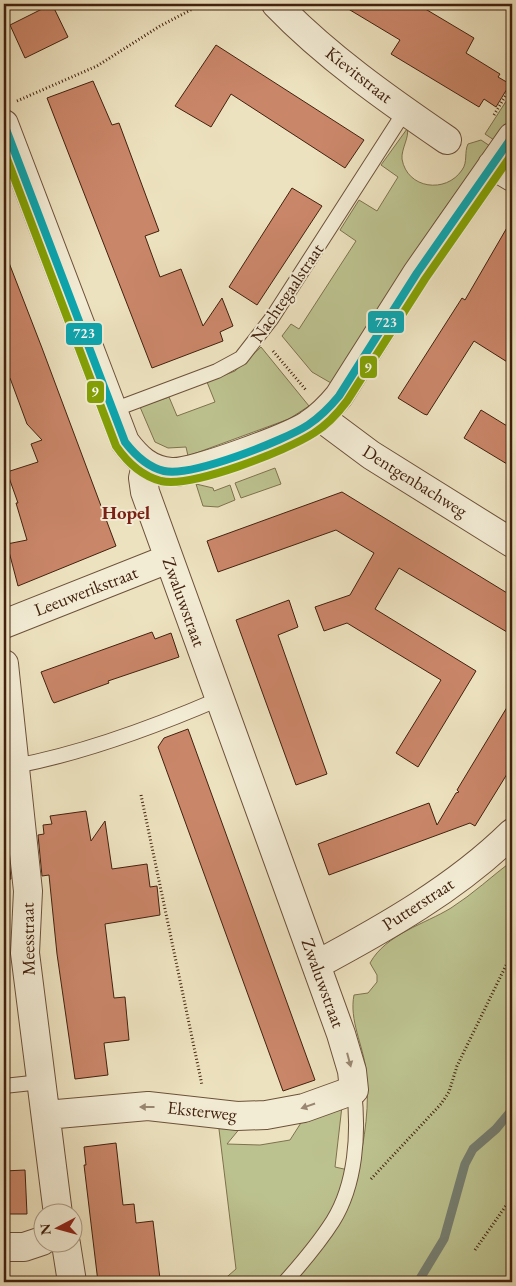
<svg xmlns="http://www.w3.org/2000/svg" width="516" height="1286" font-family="'EB Garamond',serif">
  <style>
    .green { fill: #bcc28f; stroke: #7f724e }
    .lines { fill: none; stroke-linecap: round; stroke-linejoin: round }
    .stream { stroke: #767f72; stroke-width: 9 }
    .building { fill: #ca8669; stroke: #42210e }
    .service-casing { stroke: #6d513a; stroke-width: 16 }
    .minor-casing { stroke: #6d513a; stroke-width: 30 }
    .path { stroke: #42210e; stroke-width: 3; stroke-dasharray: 1 2.5; stroke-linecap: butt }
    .service { stroke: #f3ecd5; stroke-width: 14 }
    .minor { stroke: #f3ecd5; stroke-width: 28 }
    .bus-1-casing { stroke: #f3ecd5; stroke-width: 11 }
    .bus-2-casing { stroke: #f3ecd5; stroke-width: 11 }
    .bus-1 { stroke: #0aa6b0; stroke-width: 8 }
    .bus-2 { stroke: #83a104; stroke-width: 8 }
    .oneway { fill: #9a8672 }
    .labels { text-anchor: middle; stroke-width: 4; stroke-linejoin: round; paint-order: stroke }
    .street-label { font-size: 18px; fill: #42210e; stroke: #f3ecd5 }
    .neighbourhood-label { font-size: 19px; font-weight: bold; fill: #7a1f14; stroke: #f3ecd5 }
    .line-badge { stroke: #f3ecd5; stroke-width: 2 }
    .badge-label { font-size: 14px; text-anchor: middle; font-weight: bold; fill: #fff }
  </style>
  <rect width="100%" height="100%" fill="#ede2bf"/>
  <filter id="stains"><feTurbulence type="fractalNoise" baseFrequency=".004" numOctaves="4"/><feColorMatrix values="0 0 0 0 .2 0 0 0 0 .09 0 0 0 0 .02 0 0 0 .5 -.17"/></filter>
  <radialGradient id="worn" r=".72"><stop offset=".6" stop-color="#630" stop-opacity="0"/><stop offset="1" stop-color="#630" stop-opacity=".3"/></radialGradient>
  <path class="green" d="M512,92V116L494,140L485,134Z
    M407,129C410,136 401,149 402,159C407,189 446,194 462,170C468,162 464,152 468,144L481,140L490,146L437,219L331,383L312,372L282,336L291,324L299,329L356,241L340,230L359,200L377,211L398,177L381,165Z
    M261,347L309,406L289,419L188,456L186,447L168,448L155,442L140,407L169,397L177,416L215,402L207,382L235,371Z
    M275,468L281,484L241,498L235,483Z
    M196,484L213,488L214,491L230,485L235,500L218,507L203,506Z
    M512,861V1282H221L236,1269L218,1121L241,1127L227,1144L260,1145L290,1140L306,1115L342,1106L335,1167L357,1172C365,1139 370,1104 366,1070C363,1045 349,1020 354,995L368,993L377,982V975L370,963C386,934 425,924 451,908C473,894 492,876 512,861Z"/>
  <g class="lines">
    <path class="stream" d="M418,1282L444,1239L465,1164L473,1149L496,1129L512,1110"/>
  </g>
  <path class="building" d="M52,4L68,37L25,58L10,25Z
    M340,4H417L474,38L466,53L500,74L498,77L510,84L496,107L484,99L479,107L391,54L400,40Z
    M216,45L364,140L345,168L231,94L211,127L175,106Z
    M93,81L112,125L119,123L159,231L145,236L160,277L181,269L203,326L222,298L233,326L220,332L223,341L152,368L47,98Z
    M292,188L322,206L257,305L229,287Z
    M512,219V365L474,341L427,415L424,414L398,398L462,298L465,300Z
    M4,255H6L42,348L116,546L18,586L7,544L27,540L16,503H18L7,472L38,462L31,444L42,440L27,424L10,378L4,380Z
    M481,410L512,429V467L464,438Z
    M342,492L512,596V635L399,568L375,609L476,671L418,767L396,753L441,680L347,623L324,631L315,607L350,595L374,553L336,530L218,572L207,541Z
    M289,600L298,627L278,635L327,774L296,785L236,620Z
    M152,632L155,639L171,633L179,657L108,681L109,683L54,703L52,700L41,672Z
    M512,699V766L475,826L470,823L329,875L318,844L429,803L437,825L456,793L459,792L457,790Z
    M188,729L315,1080L283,1091L158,747L164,738Z
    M86,811L91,841L105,821L112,869L147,864L150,887L157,886L160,915L105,924L114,998L125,997L129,1040L104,1043L108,1075L75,1079L57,954L49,875L42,876L38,835L44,834L43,825L52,824L50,816Z
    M4,839H7L11,879L4,880Z
    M116,1143L123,1205L134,1204L136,1223L153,1221L160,1279L136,1282H98L84,1165H86L84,1147Z
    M25,1170L27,1214H4V1171Z"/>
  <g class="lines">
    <defs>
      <path id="service" d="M113,410L217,371L241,358L272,318L405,111
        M15,766C85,753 154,727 219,699
        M4,1086L41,1082
        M285,1282C302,1263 319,1243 333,1221C356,1184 359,1133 354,1090"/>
      <path id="minor" d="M276,4C326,56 387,99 447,140
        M4,124L125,442C137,458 149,470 171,472C192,474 289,437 308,425C320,417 330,407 339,396L417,273L512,137
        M492,165L512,177
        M320,417L371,455L512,543
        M4,624L168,559
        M4,664L28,891L25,953L58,1214
        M316,965C385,928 456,888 512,833
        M46,1115L148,1106L237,1116L266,1115L304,1108L354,1090L352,1071L341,1034L145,492L143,478L146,465
        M66,1244L72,1282
        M4,1247H24L42,1241"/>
    </defs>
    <use href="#service" class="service-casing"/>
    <use href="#minor" class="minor-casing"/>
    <path class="path" d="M17,101L97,66L160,26L202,4
      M494,115L512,85
      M273,351L306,390
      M141,795L202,1085
      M371,1179L441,1104L449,1092L457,1066L512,953
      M475,1250L512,1197"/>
    <use href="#service" class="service"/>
    <use href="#minor" class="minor"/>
    <defs>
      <path id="bus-1" d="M4,124L125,442C135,455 147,467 164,471C192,477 283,441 308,425C320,417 330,407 339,396L417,273L512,137"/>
      <path id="bus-2" d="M4,151L116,446C127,462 142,476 161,481C192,488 286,451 314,433C327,425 338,413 347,401L425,279L512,154"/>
    </defs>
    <use href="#bus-1" class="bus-1-casing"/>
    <use href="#bus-2" class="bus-2-casing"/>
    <use href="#bus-1" class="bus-1"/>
    <use href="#bus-2" class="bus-2"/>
  </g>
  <defs><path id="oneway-solid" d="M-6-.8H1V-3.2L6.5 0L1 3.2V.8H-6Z" transform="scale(1.25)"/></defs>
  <g class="oneway">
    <use href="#oneway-solid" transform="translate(349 1060) rotate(75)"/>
    <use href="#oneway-solid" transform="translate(308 1106) rotate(161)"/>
    <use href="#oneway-solid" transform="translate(147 1107) rotate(-180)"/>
  </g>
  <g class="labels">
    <g class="street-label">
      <text transform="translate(359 75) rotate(38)" y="6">Kievitstraat</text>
      <text transform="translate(287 293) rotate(-56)" y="6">Nachtegaalstraat</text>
      <text transform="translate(415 481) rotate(32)" y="6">Dentgenbachweg</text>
      <text transform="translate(86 591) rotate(-21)" y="6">Leeuwerikstraat</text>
      <text transform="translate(184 602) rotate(70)" y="6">Zwaluwstraat</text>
      <text transform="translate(418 904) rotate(-33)" y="6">Putterstraat</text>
      <text transform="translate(28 939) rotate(-91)" y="6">Meesstraat</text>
      <text transform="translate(323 983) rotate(70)" y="6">Zwaluwstraat</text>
      <text transform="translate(202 1111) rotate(6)" y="6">Eksterweg</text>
    </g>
    <g class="neighbourhood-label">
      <text x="126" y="519">Hopel</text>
    </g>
  </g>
  <g class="line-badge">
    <rect x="367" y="310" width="38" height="24" rx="5" fill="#0aa6b0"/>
    <rect x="65" y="322" width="38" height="24" rx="5" fill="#0aa6b0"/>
    <rect x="359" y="355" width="19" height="24" rx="5" fill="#83a104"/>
    <rect x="86" y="380" width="19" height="24" rx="5" fill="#83a104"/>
  </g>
  <g class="badge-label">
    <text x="386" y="327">723</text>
    <text x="84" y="338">723</text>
    <text x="368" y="372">9</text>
    <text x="95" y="396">9</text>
  </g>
  <rect width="516" height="1286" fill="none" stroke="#ede2bf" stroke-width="20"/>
  <rect x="5" y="5" width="506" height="1276" fill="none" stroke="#42210e" stroke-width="2.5"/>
  <rect x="10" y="10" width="496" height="1266" fill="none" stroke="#42210e"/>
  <g transform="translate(58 1228) rotate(264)"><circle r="24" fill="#f3ecd5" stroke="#ac9b85"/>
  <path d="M0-4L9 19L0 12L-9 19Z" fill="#8f2418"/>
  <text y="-8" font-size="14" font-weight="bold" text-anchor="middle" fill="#42210e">N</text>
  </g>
  <rect width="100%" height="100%" filter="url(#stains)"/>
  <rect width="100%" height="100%" fill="url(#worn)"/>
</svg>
